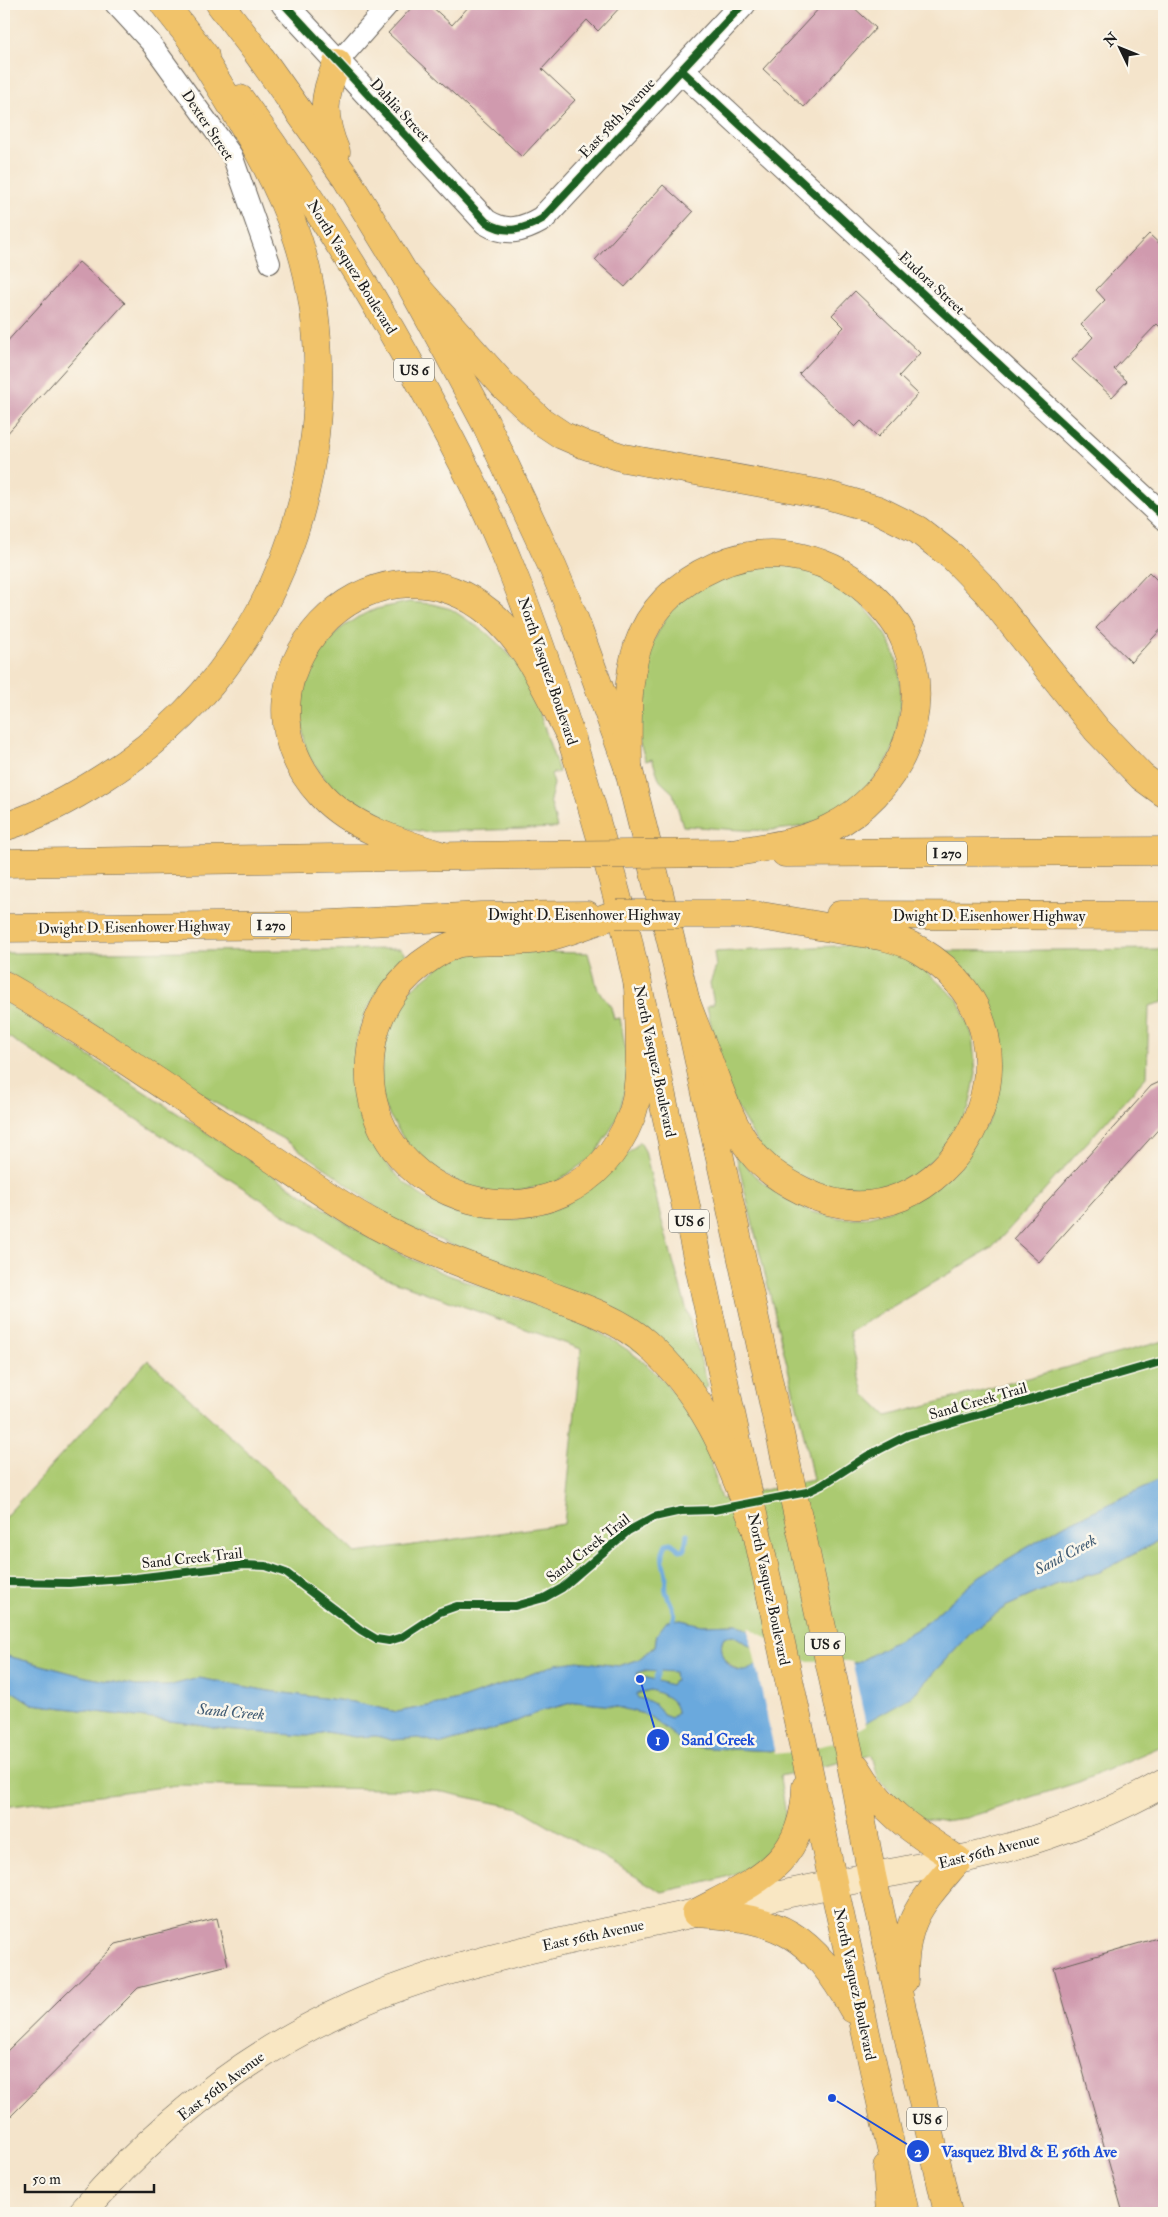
<svg xmlns="http://www.w3.org/2000/svg" width="1168" height="2217" font-family="'IM FELL Double Pica',serif">
  <style>
    .green { fill: #abca71; stroke: #647346 }
    .water { fill: #6ba9dd; stroke: #44627c; fill-rule: evenodd }
    .pier { fill: #f4e4cb }
    .lines { fill: none; stroke-linecap: round; stroke-linejoin: round }
    .stream { stroke: #6ba9dd; stroke-width: 5 }
    .building { fill: #d09aae }
    .minor-casing { stroke: #686259; stroke-width: 22 }
    .tertiary-casing { stroke: #686259; stroke-width: 27 }
    .secondary-casing { stroke: #686259; stroke-width: 29 }
    .primary-casing { stroke: #686259; stroke-width: 29 }
    .trunk-casing { stroke: #686259; stroke-width: 29 }
    .motorway-casing { stroke: #686259; stroke-width: 29 }
    .minor { stroke: #fff; stroke-width: 20 }
    .tertiary { stroke: #fff; stroke-width: 25 }
    .secondary { stroke: #f9e7c3; stroke-width: 28 }
    .primary { stroke: #f1c36a; stroke-width: 28 }
    .trunk { stroke: #f1c36a; stroke-width: 28 }
    .motorway { stroke: #f1c36a; stroke-width: 28 }
    .motorway-bridge-casing { stroke: #686259; stroke-width: 29; stroke-linecap: butt }
    .motorway-bridge { stroke: #f1c36a; stroke-width: 28 }
    .cycleway-casing { stroke: #fbf7ec; stroke-width: 11 }
    .cycleway { stroke: #1b5e20; stroke-width: 8 }
    .labels { text-anchor: middle; stroke-width: 5; stroke-linejoin: round; paint-order: stroke }
    .shield { fill: #fbf7ec; stroke: #5f5e5a; stroke-width: 1 }
    .shield-label { font-size: 14px; font-weight: bold; fill: #1c1c1c }
    .street-label { font-size: 15px; fill: #1c1c1c; stroke: #fbf7ec }
    .water-label { font-size: 16px; font-style: italic; fill: #405b73; stroke: #fbf7ec }
    .leader { fill: none; stroke: #1d4ed8; stroke-width: 2 }
    .callout-dot { fill: #1d4ed8; stroke: #fbf7ec; stroke-width: 2 }
    .mark-label { font-size: 15px; text-anchor: middle; font-weight: bold; fill: #fff }
    .callout-label { font-size: 16px; text-anchor: middle; font-weight: bold; fill: #1d4ed8; stroke: #fbf7ec; stroke-width: 5; stroke-linejoin: round; paint-order: stroke }
  </style>
  <rect width="100%" height="100%" fill="#fbf7ec"/>
  <filter id="ink" filterUnits="userSpaceOnUse"><feTurbulence type="fractalNoise" baseFrequency=".02" numOctaves="2"/><feDisplacementMap in="SourceGraphic" scale="10" xChannelSelector="R" yChannelSelector="G"/><feConvolveMatrix kernelMatrix="1 2 1 2 8 2 1 2 1" color-interpolation-filters="sRGB"/></filter>
  <filter id="wash" filterUnits="userSpaceOnUse"><feTurbulence type="fractalNoise" baseFrequency=".0096" numOctaves="4" result="noise"/><feDisplacementMap in="SourceGraphic" scale="20" xChannelSelector="R" yChannelSelector="G"/><feGaussianBlur stdDeviation="1.12" result="paint"/><feColorMatrix in="noise" values="0 0 0 0 0 0 0 0 0 0 0 0 0 0 0 0 0 1.4 0 .05"/><feComposite in="paint" operator="in"/></filter>
  <g filter="url(#wash)">
    <rect width="100%" height="100%" fill="#f4e4cb"/>
    <path class="green" d="M746,565C763,566 787,564 803,568C816,572 832,580 844,587C850,590 855,598 860,603C897,640 906,672 898,723C896,735 895,748 888,759C873,785 846,809 818,821C780,837 723,828 683,826L673,793L660,781L652,759L646,761L638,739L637,671L675,601Z
      M409,602L432,604L451,609L487,633L515,660L523,669L537,705L559,772L551,774L554,784L550,800L557,828L425,832L397,827L339,800L307,754L300,714L303,691L316,658L340,629L358,617L376,609Z
      M855,945L887,950L916,962L958,1000L972,1034L976,1074L969,1108L948,1147L914,1176L889,1187L868,1191L835,1192L769,1162L723,1084L707,1006L714,1004L710,983L716,967L714,952Z
      M400,949L410,958C394,976 373,994 364,1017C318,1132 432,1255 550,1211C586,1197 613,1167 640,1142L645,1151L661,1218L708,1386L701,1392L510,1270L391,1219L338,1177L285,1140L213,1102L81,1016L4,971V953Z
      M1164,949V1002L1149,1006L1147,1076L992,1248L849,1332L864,1394L887,1416L1164,1341V1478L1066,1524L980,1576L921,1627L857,1663L806,1664L737,1624L702,1625L681,1620L657,1634L655,1646L639,1659L619,1666L601,1664H556L524,1677L459,1700L397,1712L353,1702L269,1691L199,1678L168,1686H136L86,1677L4,1655V1518L148,1360L356,1553L564,1524L581,1349L380,1276L4,1034V1001L370,1238C395,1251 420,1264 446,1274C533,1307 622,1322 681,1402C688,1412 696,1422 702,1434C711,1455 714,1478 721,1499L813,1480L801,1422L735,1151L754,1175L779,1195L812,1212L840,1218H863L889,1211L987,1125L994,1109L996,1093L961,969L943,951Z
      M478,951L588,953L598,990L611,1007L614,1019L620,1018L629,1069L619,1116L594,1156L552,1185L486,1195L418,1163L379,1098L385,1030L405,994L448,960Z
      M1164,1538V1745L1079,1782L966,1818L943,1821L924,1819L911,1814L878,1778L872,1755L780,1776C781,1790 786,1803 785,1818C779,1876 706,1881 662,1892L519,1808L433,1790L179,1785L4,1807V1686L32,1704L194,1724L223,1730L308,1736L326,1732L355,1737L376,1736L392,1740L419,1738L442,1744L510,1724L541,1711L575,1702L613,1706L648,1715L689,1747L774,1751L912,1696L970,1633L1005,1607L1054,1585L1100,1572Z
      M733,1635L754,1648L758,1663L746,1672C731,1671 715,1652 724,1637Z
      M650,1670L674,1671L675,1680L671,1685C664,1684 645,1677 638,1675L639,1672Z
      M650,1690C661,1693 677,1700 677,1713L671,1718L663,1715C659,1704 648,1700 637,1698L636,1694Z"/>
    <path class="water" d="M1164,1478V1538L1100,1572L1054,1585L1005,1607L970,1633L912,1696L833,1741L774,1751L689,1747L648,1715L613,1706L575,1702L541,1711L510,1724L442,1744L419,1738L392,1740L376,1736L355,1737L326,1732L308,1736L223,1730L194,1724L32,1704L4,1686V1655L86,1677L136,1686H168L199,1678L269,1691L353,1702L397,1712L459,1700L524,1677L556,1664L578,1661L619,1666L639,1659L655,1646L657,1634L667,1621L681,1620L702,1625L737,1624L806,1664L857,1663L921,1627L980,1576L1066,1524ZM733,1635L754,1648L758,1663C736,1687 714,1652 724,1637ZM645,1670L674,1672L675,1680L671,1685L638,1675L637,1673ZM650,1690C661,1693 677,1700 677,1713L671,1718L663,1715C659,1704 648,1700 638,1698L636,1694Z"/>
    <path class="pier" d="M748,1627L806,1661H852L866,1725L834,1743L793,1752L775,1754Z"/>
    <g class="lines">
      <path class="stream" d="M672,1625C677,1606 670,1607 666,1591C665,1586 666,1580 666,1575C663,1563 660,1555 666,1544L671,1543L680,1550L685,1549L687,1534
        M654,1684L660,1665"/>
    </g>
    <g id="blocks">
      <path class="building" d="M415,4H429L452,25L471,4H623L598,31L587,20L542,69L575,100L522,157L388,33Z
        M823,4H850L876,28L804,107L763,69Z
        M663,185L693,212L625,287L595,260Z
        M1149,234L1164,248V331L1157,324L1114,369L1127,381L1112,397L1072,360L1093,337L1081,325L1105,300L1096,290Z
        M79,262L125,303L4,437V345Z
        M855,291L920,353L899,376L918,394L878,437L861,421L855,427L799,374L844,327L832,315Z
        M1149,572L1164,587V626L1131,662L1096,628Z
        M1164,1080V1123L1039,1262L1013,1239L1151,1086Z
        M217,1918L228,1965L138,1988L4,2123V2054L116,1944Z
        M1164,1936V2213H1123L1054,1968Z"/>
    </g>
  </g>
  <g filter="url(#ink)">
    <use href="#blocks" fill-opacity="0" stroke="#686259" stroke-width="1"/>
    <g class="lines">
      <defs>
        <path id="minor" d="M115,4L150,42L232,155L270,263
          M337,63L389,4"/>
        <path id="tertiary" d="M284,4L486,222C507,235 523,230 542,219L743,4
          M681,70L1164,517"/>
        <path id="secondary" d="M82,2213C156,2127 246,2054 350,2007C430,1971 516,1952 601,1933C687,1915 773,1896 858,1879C892,1872 925,1867 958,1860C1031,1844 1100,1820 1164,1783"/>
        <path id="primary" d="M887,2168L890,2213"/>
        <path id="trunk" d="M164,4L205,56
          M220,4L256,51L346,178L404,273L447,351L486,424L553,568L574,618L628,767L686,1002L802,1535L849,1753L872,1876L948,2213
          M240,99C313,198 379,303 436,412C463,462 489,513 510,566C557,683 593,804 625,926L905,2213
          M336,152C321,117 323,97 337,63
          M856,1767C882,1812 916,1833 958,1860C920,1905 904,1918 904,1980
          M696,1913C781,1918 812,1935 853,2009
          M696,1913C756,1881 804,1865 806,1787"/>
        <path id="motorway" d="M404,273L504,386L541,421L562,435L585,445L624,458L827,495L878,510L918,530L953,557L987,592L1097,730L1142,777L1164,793
          M628,767C627,680 623,607 716,566C771,541 834,557 875,599C887,611 899,625 905,641C935,713 899,794 830,828C799,844 764,847 731,853
          M4,827C39,816 72,798 103,778C226,701 298,578 315,435C322,370 318,302 298,240C275,167 228,102 190,37
          M785,853L1164,851
          M443,856C402,843 352,828 322,796C215,681 370,515 490,613C529,645 549,696 572,739
          M4,863L526,855
          M616,914C593,922 569,932 544,938C518,944 488,939 461,943C447,945 431,957 420,965C393,986 375,1016 371,1050C351,1208 571,1268 631,1117C644,1083 639,1021 638,984
          M840,915L1164,916
          M4,928L313,925L481,916L587,915
          M4,985C95,1037 182,1099 270,1157C304,1180 338,1204 374,1224C427,1253 486,1272 543,1293C578,1306 618,1318 646,1343C706,1396 727,1454 755,1526
          M686,1002C694,1024 703,1045 711,1067C722,1096 732,1126 751,1151C764,1169 783,1181 803,1191C943,1263 1072,1041 919,950C896,936 868,934 841,930C810,924 779,919 748,914"/>
      </defs>
      <use href="#minor" class="minor-casing"/>
      <use href="#tertiary" class="tertiary-casing"/>
      <use href="#secondary" class="secondary-casing"/>
      <use href="#primary" class="primary-casing"/>
      <use href="#trunk" class="trunk-casing"/>
      <use href="#motorway" class="motorway-casing"/>
      <use href="#minor" class="minor"/>
      <use href="#tertiary" class="tertiary"/>
      <use href="#secondary" class="secondary"/>
      <use href="#primary" class="primary"/>
      <use href="#trunk" class="trunk"/>
      <use href="#motorway" class="motorway"/>
      <defs>
        <path id="motorway-bridge" d="M526,855L731,853
          M616,914H748"/>
      </defs>
      <use href="#motorway-bridge" class="motorway-bridge-casing"/>
      <use href="#motorway-bridge" class="motorway-bridge"/>
      <defs>
        <path id="cycleway" d="M284,4L486,222C507,235 523,230 542,219L743,4
          M681,70L1164,517
          M4,1582L69,1583L136,1578L244,1565L266,1566L286,1573L361,1630L376,1639L389,1641L402,1637L440,1612L457,1606H515L544,1598L562,1588L628,1531L654,1517L681,1511L714,1510L807,1492L822,1485L867,1456L908,1435L1164,1361"/>
      </defs>
      <use href="#cycleway" class="cycleway-casing"/>
      <use href="#cycleway" class="cycleway"/>
    </g>
  </g>
  <g class="labels">
    <g class="shield">
      <rect x="394" y="358.5" width="40" height="23" rx="4"/>
      <rect x="927" y="841.5" width="40" height="23" rx="4"/>
      <rect x="251" y="913.5" width="40" height="23" rx="4"/>
      <rect x="669" y="1209.5" width="40" height="23" rx="4"/>
      <rect x="805" y="1632.5" width="40" height="23" rx="4"/>
      <rect x="907" y="2107.5" width="40" height="23" rx="4"/>
    </g>
    <g class="shield-label">
      <text x="414" y="375">US 6</text>
      <text x="947" y="858">I 270</text>
      <text x="271" y="930">I 270</text>
      <text x="689" y="1226">US 6</text>
      <text x="825" y="1649">US 6</text>
      <text x="927" y="2124">US 6</text>
    </g>
    <g class="street-label">
      <text transform="translate(400 110) rotate(47)" y="5">Dahlia Street</text>
      <text transform="translate(617 118) rotate(-47)" y="5">East 58th Avenue</text>
      <text transform="translate(208 125) rotate(56)" y="5">Dexter Street</text>
      <text transform="translate(352 267) rotate(58)" y="5">North Vasquez Boulevard</text>
      <text transform="translate(932 283) rotate(43)" y="5">Eudora Street</text>
      <text transform="translate(548 671) rotate(71)" y="5">North Vasquez Boulevard</text>
      <text x="584" y="920">Dwight D. Eisenhower Highway</text>
      <text x="989" y="921">Dwight D. Eisenhower Highway</text>
      <text transform="translate(134 927) rotate(-1)" y="5">Dwight D. Eisenhower Highway</text>
      <text transform="translate(655 1061) rotate(78)" y="5">North Vasquez Boulevard</text>
      <text transform="translate(978 1401) rotate(-16)" y="5">Sand Creek Trail</text>
      <text transform="translate(588 1548) rotate(-38)" y="5">Sand Creek Trail</text>
      <text transform="translate(192 1558) rotate(-6)" y="5">Sand Creek Trail</text>
      <text transform="translate(769 1589) rotate(78)" y="5">North Vasquez Boulevard</text>
      <text transform="translate(989 1851) rotate(-14)" y="5">East 56th Avenue</text>
      <text transform="translate(593 1935) rotate(-12)" y="5">East 56th Avenue</text>
      <text transform="translate(855 1984) rotate(78)" y="5">North Vasquez Boulevard</text>
      <text transform="translate(221 2086) rotate(-37)" y="5">East 56th Avenue</text>
    </g>
    <g class="water-label">
      <text transform="translate(1065 1554) rotate(-28)" y="6">Sand Creek</text>
      <text transform="translate(231 1711) rotate(5)" y="6">Sand Creek</text>
    </g>
  </g>
  <path class="leader" d="M640 1679L658 1740M832 2098L918 2151"/>
  <g class="callout-dot">
    <circle cx="640" cy="1679" r="5"/>
    <circle cx="832" cy="2098" r="5"/>
    <circle cx="658" cy="1740" r="12"/>
    <circle cx="918" cy="2151" r="12"/>
  </g>
  <g class="mark-label">
    <text x="658" y="1745">1</text>
    <text x="918" y="2157">2</text>
  </g>
  <g class="callout-label">
    <text x="718" y="1745">Sand Creek</text>
    <text x="1029" y="2157">Vasquez Blvd &amp; E 56th Ave</text>
  </g>
  <rect width="1168" height="2217" fill="none" stroke="#fbf7ec" stroke-width="20"/>
  <g transform="translate(1120 48) rotate(313)" stroke="#fbf7ec" stroke-width="4" paint-order="stroke">
  <path d="M0-4L9 19L0 12L-9 19Z" fill="#1c1c1c"/>
  <text y="-8" font-size="14" font-weight="bold" text-anchor="middle" fill="#1c1c1c">N</text>
  </g>
  <path d="M25 2184v8h129v-8" fill="none" stroke="#1c1c1c" stroke-width="2.5"/>
  <text x="32" y="2184" font-size="15" fill="#1c1c1c" stroke="#fbf7ec" stroke-width="4" paint-order="stroke">50 m</text>
</svg>
